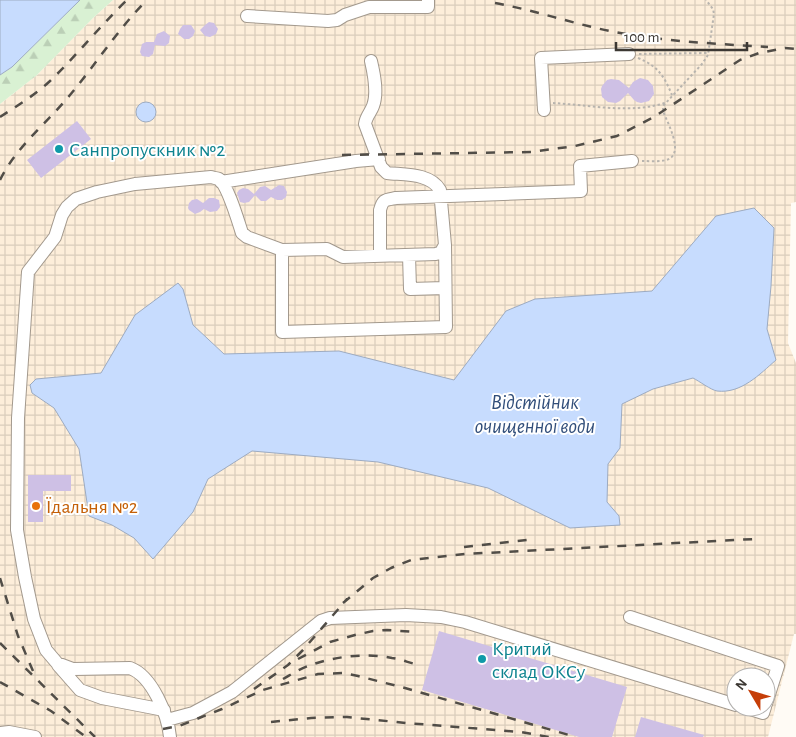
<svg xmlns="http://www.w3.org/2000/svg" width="796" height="737" font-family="'Alegreya Sans',sans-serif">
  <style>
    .industrial { fill: url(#industrial-grid); fill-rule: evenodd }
    .forest { fill: url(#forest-firs) }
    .water { fill: #c7dcfe; stroke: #9dabc1 }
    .building { fill: #cec0e5 }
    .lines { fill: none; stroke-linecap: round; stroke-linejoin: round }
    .minor-casing { stroke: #a3998d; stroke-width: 14 }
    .path { stroke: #b8b4ae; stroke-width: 2; stroke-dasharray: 2.5 2.5; stroke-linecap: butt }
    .minor { stroke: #fff; stroke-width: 12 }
    .rail { stroke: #514d47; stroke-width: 2.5; stroke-dasharray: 9 9; stroke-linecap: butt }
    .culture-dot { fill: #0f9aa8; stroke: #fff; stroke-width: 2 }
    .food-dot { fill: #e8710a; stroke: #fff; stroke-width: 2 }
    .labels { text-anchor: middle; stroke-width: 4; stroke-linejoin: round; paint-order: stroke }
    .culture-label { font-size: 20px; fill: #0d838f; stroke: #fff; text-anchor: start }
    .food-label { font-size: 20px; fill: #c56008; stroke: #fff; text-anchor: start }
    .water-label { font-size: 21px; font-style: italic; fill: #314e7a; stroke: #fff }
  </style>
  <defs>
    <pattern id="industrial-grid" width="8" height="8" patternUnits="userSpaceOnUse" patternTransform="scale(1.25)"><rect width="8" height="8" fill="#fdeeda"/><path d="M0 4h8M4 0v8" fill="none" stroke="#dacdbc"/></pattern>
    <pattern id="forest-firs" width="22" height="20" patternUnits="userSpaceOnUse" patternTransform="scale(1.25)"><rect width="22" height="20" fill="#d9f1d3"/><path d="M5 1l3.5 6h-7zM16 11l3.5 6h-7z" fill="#bbcfb6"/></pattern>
  </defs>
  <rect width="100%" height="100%" fill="#fffbf5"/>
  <path class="industrial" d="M113,0H796V202L791,203L788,343L796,363V634H794L768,737H0V104L37,75L93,18ZM736,677H766V707H736Z"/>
  <path class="forest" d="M80,0H113L93,18L37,75L0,104V75L12,67Z"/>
  <path class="water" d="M0,0H80L12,67L0,75Z
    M136 112a10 10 0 1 1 20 0a10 10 0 1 1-20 0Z
    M754,208L774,228L771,286L767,329L776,360C760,374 741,394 717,391C711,390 699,381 693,378L653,389L622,404L620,448L608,464L607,502L619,516L620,525L570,528L488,488L378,462L252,451L208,479L193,512L153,559L134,538L112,525L89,516L79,449L54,408L32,393L30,385L36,379L101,373L135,315L178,283L183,289L193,325L224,354L339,351L454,380L506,311L535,299L652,291L716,216Z"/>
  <path class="building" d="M209,22L214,23L218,29L216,34L210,37L205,36L200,30L205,25Z
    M183,25H191L195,31L193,36L189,39H184L178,34L180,29Z
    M164,31L170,36L169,43L165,46L155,45L153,54L149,57L142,56L140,52L142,44L146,42H154L157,34Z
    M640,78L648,80L653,86L654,94L649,101L641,103L637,102L634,100L628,93L620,101L616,103L608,102L602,97L601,89L602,86L607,80L611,79L619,80L629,88L633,82Z
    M77,121L91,139L41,178L27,160Z
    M279,185L284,186L287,192L286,197L282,200H277L271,197L266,201H261L255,195L249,202L244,203L240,202L237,193L239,190L243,188L248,189L254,194L260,187L265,186L271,190Z
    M209,198H214L219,200L220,207L217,211L210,212L204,209L200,212L195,214L189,210L188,208L189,203L192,200L197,199L203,203Z
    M28,475H71V491H43V522H28Z
    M439,631L627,687L612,737H579L422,690Z
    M641,717L704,735L703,737H635Z"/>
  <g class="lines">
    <defs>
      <path id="minor" d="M247,16L328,21L337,20L345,15L369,7H428V0
        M544,110L541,58L629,54
        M221,182L356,161L379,159
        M282,250V332L446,327L445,245
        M409,255L410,289L445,288
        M380,256V210C383,199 385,200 396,198L581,191L580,166L632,161
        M630,617L778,666L766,704
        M58,665L80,690L102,698L164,710
        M744,707L763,713L765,707
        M167,720L193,713L232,692L321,621L330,618L406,615L441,617L465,622L736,705
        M0,733L9,732L35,737
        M170,737C168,715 152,676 130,668L73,669L57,663L46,650L34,619L25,577L17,530L18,418L28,272L55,237L62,215L67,207L76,199L97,192L135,184L211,177C214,178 216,178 219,179C228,186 238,221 242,233L247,237L282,250L327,249L343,257L436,254L441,252L445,245L440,190C430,173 405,175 387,173L381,167L365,124C366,116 371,112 373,106C378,93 374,74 371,61"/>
    </defs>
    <use href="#minor" class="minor-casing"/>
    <path class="path" d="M639,54L708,53
      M638,58C658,66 664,76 672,95
      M553,103C589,105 630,114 665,103
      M642,161C649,161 659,162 666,160C686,155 667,122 663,111V106L702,64L708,55L714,14L713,9L706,0"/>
    <use href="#minor" class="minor"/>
    <path class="rail" d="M495,3C539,11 582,27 626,34C673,42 721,44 768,47
      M0,117C17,106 35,95 50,81C77,55 100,26 127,0
      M342,155L531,152L575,146L617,136L654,117L740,60L759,53L785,48L796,49
      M0,180C16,147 47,123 70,95C96,64 118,29 147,0
      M464,547L527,540
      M0,578L18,636L33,671
      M343,603L373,578L391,568L411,560L465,554L755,539
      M0,643L95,737
      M298,659L330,642L355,635L373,631L387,630L417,632
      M283,679C292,674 301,668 311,665C336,656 366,653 392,658C400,659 407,662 415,664
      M0,682L51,711L86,737
      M254,689L288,665L303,650L347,599
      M271,722L311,718L347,717L406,723L521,732L549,737
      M163,729L179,726L222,709L263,690L318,674L343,673L358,676L405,688L576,737"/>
  </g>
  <g class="culture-dot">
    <circle cx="59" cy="149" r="5"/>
    <circle cx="482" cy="659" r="5"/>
  </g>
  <circle class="food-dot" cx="36" cy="506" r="5"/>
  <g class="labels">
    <g class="culture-label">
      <text x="69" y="156">Санпропускник №2</text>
      <text x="492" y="655">Критий<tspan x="492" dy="23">склад ОКСу</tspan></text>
    </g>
    <g class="food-label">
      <text x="46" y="513">Їдальня №2</text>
    </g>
    <g class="water-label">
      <text x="535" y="409">Відстійник<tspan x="535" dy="24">очищенної води</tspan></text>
    </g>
  </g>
  <g transform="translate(751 692) rotate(308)"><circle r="24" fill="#ffffff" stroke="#b1afad"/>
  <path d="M0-4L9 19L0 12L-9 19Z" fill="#c63e08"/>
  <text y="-8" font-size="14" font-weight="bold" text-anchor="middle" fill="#3c3833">N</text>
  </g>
  <path d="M616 42v8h131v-8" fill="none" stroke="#3c3833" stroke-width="2.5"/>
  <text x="624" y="42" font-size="15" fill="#3c3833" stroke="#ffffff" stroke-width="4" paint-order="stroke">100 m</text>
</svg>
